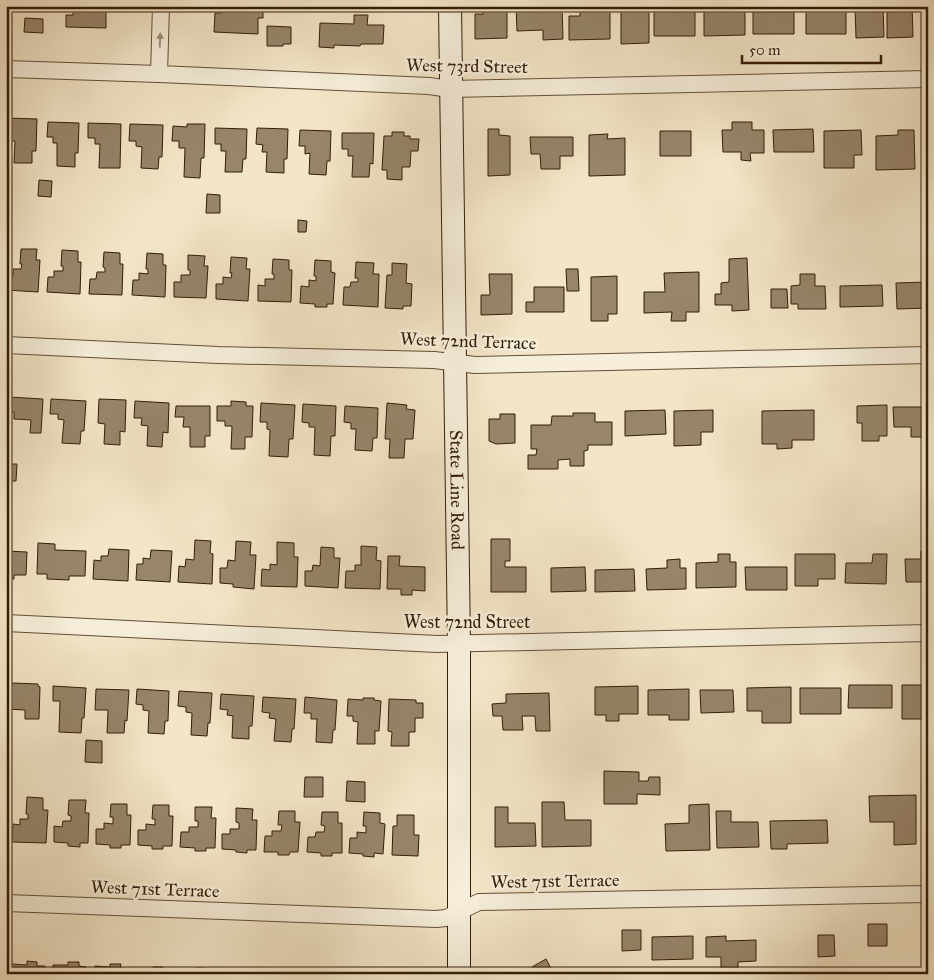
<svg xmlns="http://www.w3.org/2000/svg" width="934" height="980" font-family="'IM FELL Great Primer',serif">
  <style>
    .building { fill: #97856c; stroke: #331c08 }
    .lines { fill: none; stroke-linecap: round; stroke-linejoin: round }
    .minor-casing { stroke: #634e38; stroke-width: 18 }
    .secondary-casing { stroke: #331c08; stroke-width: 24 }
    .minor { stroke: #f7efdb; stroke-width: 16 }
    .secondary { stroke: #f7efdb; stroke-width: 22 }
    .oneway { fill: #9f907c }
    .labels { text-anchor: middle; stroke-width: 5; stroke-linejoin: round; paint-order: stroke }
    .street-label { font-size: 18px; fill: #331c08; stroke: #f7efdb }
  </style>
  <rect width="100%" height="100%" fill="#f3e6c8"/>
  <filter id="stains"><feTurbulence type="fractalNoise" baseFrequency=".004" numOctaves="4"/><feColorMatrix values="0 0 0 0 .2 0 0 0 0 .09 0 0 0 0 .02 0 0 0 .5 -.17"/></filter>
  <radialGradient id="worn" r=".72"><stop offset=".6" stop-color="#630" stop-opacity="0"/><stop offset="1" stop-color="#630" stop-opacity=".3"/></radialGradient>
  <path class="building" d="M73,6H99V9H106V28L66,27V15H73Z
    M221,6H263V18H258V34L214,32L215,13H221Z
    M483,6H507V38L475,39V14H483Z
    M516,6H562L563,39L543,40V30L517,31Z
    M588,6L610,8V39L569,40V16H580V10H588Z
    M621,6H649V43L621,44Z
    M819,6H834V11H846V34H806V11H819Z
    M855,6H883L884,37L856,38Z
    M887,6H912L913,37L887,38Z
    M654,11H695V36H654Z
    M704,11H745V35L704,36Z
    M753,12H794V34H753Z
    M354,15H368L367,25H384L383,44H361L360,46L334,45V48L319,47L320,23L354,24Z
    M25,18L43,19V33L24,32Z
    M267,26L291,27V44H283V46H267Z
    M6,118L37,119L36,151H32V163H14L15,141H9V134H6Z
    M48,122L79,123L78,153H75V167L57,166V143H53V137H47Z
    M732,122H752V130H764V153H750L751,161L741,160V152H723L722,130H732Z
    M88,123L121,124L120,168H99L100,144H95V138H88Z
    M130,124L163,125L162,157H159L158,169L141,168L142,147L136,146V141H129Z
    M187,124H205L204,158H201L200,178L184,177L185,148H179V141H172L173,126L187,127Z
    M215,128L247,129L246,159H243L242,172H225L226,151H221V144H215Z
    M257,128L288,129L287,159H284V173L266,172L267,152H262L263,145L256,144Z
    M488,129H499V135L510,136V175L488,176Z
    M813,129L814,152H774L773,130Z
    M300,130L331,131L330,161H327L326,175L309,174L310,153L305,154V146H299Z
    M861,130L862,155H854V168H824V131Z
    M898,130H914L915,169L876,170V136L898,135Z
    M660,131H691V156H660Z
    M392,132H404V136H410V139H419L418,151H411L410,167H402V180L387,179V170H382L384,136H392Z
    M342,133H374L373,164L370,163L369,177H352L353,156H348V149H342Z
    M608,134L607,139L625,138V175L589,176V135Z
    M530,137H573V156H560V169H541L540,154H531Z
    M39,180L52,181L51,197L38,196Z
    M207,194L220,195V213H206Z
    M298,220L307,221L306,232H298Z
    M21,249H37L36,260H40L38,292L6,290V275L13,276V269H21L22,264H20Z
    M62,250L78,251V262H81L80,294L47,292L48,277H54V271H63V266H61Z
    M104,252L120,253V264H123L122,295L89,294L90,279H96L97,272H105V268L103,267Z
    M147,253L163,254V265H166L165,297L132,295L133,280H139V273L148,274V269H146Z
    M188,255L205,256L204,266H208L206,298L174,297V282H181V275H190V270H188Z
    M231,257L247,258L246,269H250L248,301L216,299V284H223V277L231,278L232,273H230Z
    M747,258L749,310L732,311V305H715V294H721V283L729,282V259Z
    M273,259L289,260V270H292L291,302L258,301V285L265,286V279H274V274H272Z
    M315,260L331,261V272L335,273L333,304H327V307H315V304L300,303L301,286L309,287V280L316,281V276H314Z
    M356,262L374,263L373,274H379L378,307L343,305L344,287H350L351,282H358V278H355Z
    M392,263L407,264L406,283L412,284L411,306H403V309L385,308L387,275H392Z
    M566,269H578L579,291H567Z
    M699,272V312H686V321H671L672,312L644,313V292H665L664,273Z
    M489,274H512V314L481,315V295H490Z
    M800,274H815V286H825L826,309H798V304H791V286L800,285Z
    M617,276V314H608V321H591V277Z
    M928,282V308L897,309L896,283Z
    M882,285L883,306L840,307V286Z
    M534,287H564V312H526V302H534Z
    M771,289H787L788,308H771Z
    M9,397L43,399L41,433H30L31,420L14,419V412H9Z
    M51,399L86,401L84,431H81L80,444L62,443L64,420L58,419V414H50Z
    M99,399L126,400L125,432L120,431V445L104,444L105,424L98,423Z
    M135,401L169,403L168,433L163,432L162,447L147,446L148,426L141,425L142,418H134Z
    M231,401L246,402V406H253L252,437H245V449H231L232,426H225V421H217V406H231Z
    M261,403L295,405L293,439H289L288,457L269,456L270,430L267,429V422H260Z
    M387,403L407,405L406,409L415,410L413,439H405L404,458H389L390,439H385Z
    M303,404L336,406L335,436H331L330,456L314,455L315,427H309V423L302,422Z
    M887,405V436H879V441H862V423H857V406Z
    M176,406H210V436H205V447H190V427H183L184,417H175Z
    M345,406L378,408L377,438H373L372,451L355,450L356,429H351V423L344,422Z
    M893,407H928V426H925L926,437H911V427H894Z
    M665,410L666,434L625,436V411Z
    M713,410V432H701V445L674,446V411Z
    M814,410V440H792V448L777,449V444H762V411Z
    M573,413H595V422H612V445H588V450L584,451V466H570V459L558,460V469H528V455H536L537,449H531V425H551L552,416H573Z
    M500,414H515V443L496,444L489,441V419H500Z
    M6,464H17L16,481H6Z
    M491,539H510V561H505V567H526V592H491Z
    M195,540L211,541L210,553L213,554L212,584L178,582L179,566L185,567L186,559L194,560Z
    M236,541L251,542L250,555H256L254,589L233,587V584L220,583V568H227L228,560L235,561Z
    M277,542L294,543V557H298L297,587L261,586L262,569L270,570V564L277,565Z
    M38,543L55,544V550L86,551L85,576H69V580L47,579V574H37Z
    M361,546L377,547L376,560L381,561L380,589L345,588L346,571H355V565H361Z
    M321,547L334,548V558H340L338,588L305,586V571H312L313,565L320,566Z
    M109,549L129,550L128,581L93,579L94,560L101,561V556H108Z
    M151,550L172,551L170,582L136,580L137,564H143V558L150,559Z
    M6,551L27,552L26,575H14V579H6Z
    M921,551H928V582H906L905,559H921Z
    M718,554H730V562H736V587L696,588V563L718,562Z
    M795,554H835V579H818V586H795Z
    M873,554H887L886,584L845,583L846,563H872Z
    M388,556H400L399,566L425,567V591L412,590V595H401V589H387Z
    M680,559V568H686V589L647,590L646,569L667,568V560Z
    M585,567L586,591L551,592V568Z
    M745,567H787V590H746Z
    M634,569L635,591L595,592V570Z
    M12,683L38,684V686L40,687L39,719H25V710L6,709V686H12Z
    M849,685H892V708H848Z
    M902,685H928V734H925V719H902Z
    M53,686L86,688L84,718H82L81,733L59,732L60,701H53Z
    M638,686V714H619V721H606V715H595V687Z
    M791,687V723H762V711H747V688Z
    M800,688H841V714H800Z
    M96,689L129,690L127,721L125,720L124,733H107L108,710H95Z
    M137,689L169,691L168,721H165L164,734L148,733L149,711L143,710V705L136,704Z
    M689,689V720H669V715H648V690Z
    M700,690H733L734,712L701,713Z
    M179,691L212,693L210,723H208L207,736L191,735L192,713L186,712V707L178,706Z
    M549,693L550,731H536L535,716H522L523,730H503L502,716H493L492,704L506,703V694Z
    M221,694L254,696L252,726H249V739L232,738L233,716L227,715L228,710L220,709Z
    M263,697L296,699L294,729H292L291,742L274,741L276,719L269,718L270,713L262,712Z
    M305,697L337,700L335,730H333L332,743L316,742L317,719H311V713H304Z
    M363,698H374V700L381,701L379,731H375V744H357L358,722L353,721V716H347L348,699L363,700Z
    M389,699L416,700V703H423V718H415V732H409V746H391L392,732L388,731Z
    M86,740L102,741V763L85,762Z
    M604,771L639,772V781H648L649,777H660V795L637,794V804H604Z
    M305,777H323V797H304Z
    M347,781L365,782V802L346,801Z
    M916,795V844L894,845V822H870L869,796Z
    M27,797L43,798V810H48L46,843L12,842L13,824L20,825V819H28V814H26Z
    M69,800H86L85,813H89L88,843H80V847L68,846V843L54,842V826L62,827L63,821H71V816L68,815Z
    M542,802H564L565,820H591V846L542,847Z
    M111,804H127V815H131L130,845H121V848H110V845L96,844V829H104V823L113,824V817H110Z
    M709,804L710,850L666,851L665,824L689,823V805Z
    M153,805H169V816H173L172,846H163V849H152V846L138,845V830H146V824L155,825V819H152Z
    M195,807H212L211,818H216L215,848H206V851H195V848L180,847L181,832H189V827H198V821H195Z
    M495,807H508V823H535L536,846L495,847Z
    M236,808L253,809L252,820H257L256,850H247V853L236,852V850L222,849V834H230V829H239V823L236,822Z
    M279,811H295V822H300L298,852H290L289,855H278V852H264L265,836H272V831H281L282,825H278Z
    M716,811H731V822H758L759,847L717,848Z
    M322,812H338V823H342V853H332V856H321V853L307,852L308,837H315L316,832H324L325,826L321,825Z
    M364,812L380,813V823L385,824L383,854L374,853V857L363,856V854L349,853L350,838H357V832L366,833V826H363Z
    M397,815H414V835H419L418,856L392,855L393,826H397Z
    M827,820L828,843L787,844V849H771L770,821Z
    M868,924H887V946H868Z
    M622,930H641V950L622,951Z
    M818,935H834L835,956L818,957Z
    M693,936V959L652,960V937Z
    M726,936V941L756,940V961L738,962V968H721V957H706V937Z
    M546,959L554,974H534L536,973L532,967Z
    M27,961L37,962V966H45L44,974H11L12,964L27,965Z
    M68,962H79V966L86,967V974H53V965H68Z
    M110,964H121L120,968L128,969V974H95V966L110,967Z
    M153,967H163V971L170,972V974H138V969L153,970Z
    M195,968H205V972L212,974H180V971H195Z"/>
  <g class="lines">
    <defs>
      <path id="minor" d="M6,69L159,74L429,86L450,89L928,79
        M159,74L161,6
        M6,345L218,355L434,360L475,365L928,355
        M6,623L437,644L928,633
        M6,903L436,919L446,918L479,902L928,894"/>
      <g id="secondary">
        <path id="s1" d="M450,6L459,644V974"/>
      </g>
    </defs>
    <use href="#minor" class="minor-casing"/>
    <use href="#secondary" class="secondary-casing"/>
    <use href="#minor" class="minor"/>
    <use href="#secondary" class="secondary"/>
  </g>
  <defs><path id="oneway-solid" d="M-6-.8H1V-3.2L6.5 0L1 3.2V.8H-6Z" transform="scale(1.25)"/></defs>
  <use class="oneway" href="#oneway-solid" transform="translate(160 40) rotate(-88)"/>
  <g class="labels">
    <g class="street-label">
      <text transform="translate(467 66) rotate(1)" y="6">West 73rd Street</text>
      <text transform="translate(468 341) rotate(2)" y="6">West 72nd Terrace</text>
      <text dy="6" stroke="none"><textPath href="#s1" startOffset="484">State Line Road</textPath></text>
      <text x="467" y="628">West 72nd Street</text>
      <text transform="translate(555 881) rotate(-1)" y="6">West 71st Terrace</text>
      <text transform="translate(155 889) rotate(2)" y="6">West 71st Terrace</text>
    </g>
  </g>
  <rect width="934" height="980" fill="none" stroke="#f3e6c8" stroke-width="25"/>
  <rect x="8" y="8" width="919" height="965" fill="none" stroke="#331c08" stroke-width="2.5"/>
  <rect x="12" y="12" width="909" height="955" fill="none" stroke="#331c08"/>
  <path d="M742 55v8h139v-8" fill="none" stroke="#331c08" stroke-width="2.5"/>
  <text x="749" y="55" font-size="15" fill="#331c08" stroke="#f7efdb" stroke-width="4" paint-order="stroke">50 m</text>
  <rect width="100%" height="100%" filter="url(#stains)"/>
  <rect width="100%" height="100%" fill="url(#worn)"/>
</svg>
